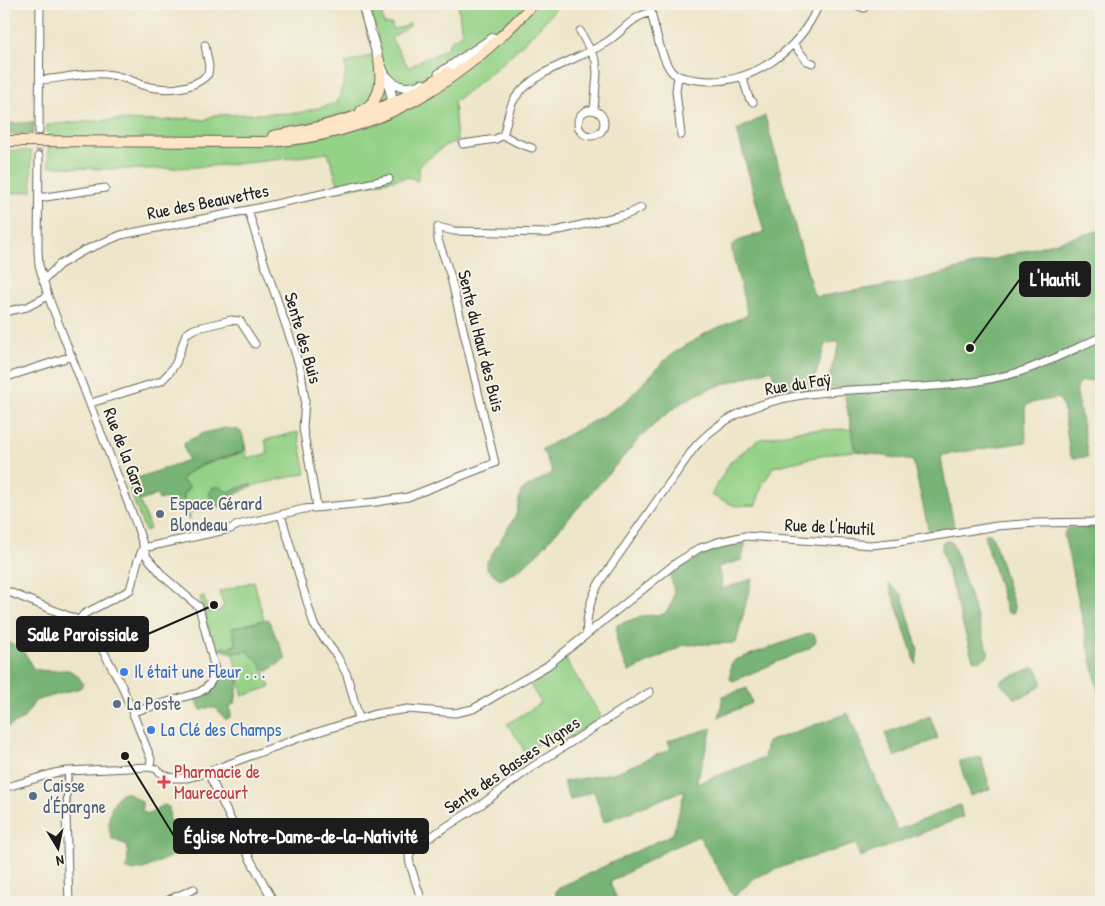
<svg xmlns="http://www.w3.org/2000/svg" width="1105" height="906" font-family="'Patrick Hand',sans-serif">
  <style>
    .green { fill: #94d287; stroke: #587752 }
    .forest { fill: #77b474; stroke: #4a6848 }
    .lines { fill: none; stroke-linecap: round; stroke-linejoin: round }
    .minor-tunnel { stroke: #c4bea7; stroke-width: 7; stroke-dasharray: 7 3.5; stroke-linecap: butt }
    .pedestrian-casing { stroke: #666359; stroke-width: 8 }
    .minor-casing { stroke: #666359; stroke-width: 9 }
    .tertiary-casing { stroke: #666359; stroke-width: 11 }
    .secondary-casing { stroke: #666359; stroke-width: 12 }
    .pedestrian { stroke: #fff; stroke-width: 5.5 }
    .minor { stroke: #fff; stroke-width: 7 }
    .tertiary { stroke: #fff; stroke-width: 9 }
    .secondary { stroke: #fde5c5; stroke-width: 10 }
    .service-dot { fill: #5c6f8a; stroke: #f7f3e8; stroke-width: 2 }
    .shop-dot { fill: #3f7fe0; stroke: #f7f3e8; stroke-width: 2 }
    .health-dot { fill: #e0444e; stroke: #f7f3e8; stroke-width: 2 }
    .labels { text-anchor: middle; stroke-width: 4; stroke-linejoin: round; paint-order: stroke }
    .street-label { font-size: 18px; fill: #1c1c1c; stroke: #f7f3e8 }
    .service-label { font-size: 18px; fill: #4e5e75; stroke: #f7f3e8; text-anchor: start }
    .shop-label { font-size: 18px; fill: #366cbe; stroke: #f7f3e8; text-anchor: start }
    .health-label { font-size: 18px; fill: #be3a42; stroke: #f7f3e8; text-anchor: start }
    .leader { fill: none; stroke: #1c1c1c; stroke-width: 2 }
    .callout-dot { fill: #1c1c1c; stroke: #f7f3e8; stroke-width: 2 }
    .callout { fill: #1c1c1c; stroke: #1c1c1c; stroke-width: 2 }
    .callout-label { font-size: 19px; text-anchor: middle; font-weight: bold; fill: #fff }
  </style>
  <rect width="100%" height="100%" fill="#f7f3e8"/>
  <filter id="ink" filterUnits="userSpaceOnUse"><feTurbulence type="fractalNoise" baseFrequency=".02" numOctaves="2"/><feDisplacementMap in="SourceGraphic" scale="10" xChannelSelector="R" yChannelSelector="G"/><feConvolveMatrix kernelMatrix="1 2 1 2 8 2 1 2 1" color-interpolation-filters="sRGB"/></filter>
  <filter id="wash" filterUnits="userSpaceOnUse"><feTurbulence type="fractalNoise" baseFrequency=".0096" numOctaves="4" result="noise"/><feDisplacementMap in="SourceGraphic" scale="20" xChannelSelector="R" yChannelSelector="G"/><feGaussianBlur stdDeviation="1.12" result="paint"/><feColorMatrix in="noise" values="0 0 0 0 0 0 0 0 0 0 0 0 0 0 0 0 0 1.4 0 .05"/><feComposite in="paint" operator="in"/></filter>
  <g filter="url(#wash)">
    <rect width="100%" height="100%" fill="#eee6ca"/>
    <path class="green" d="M370,4H379L384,24H392L393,29L404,27L410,23V26L391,38L409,68L427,56L429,58L447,48L451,40L462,34L458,5L456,4H560C527,43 495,71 454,102L457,141L446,145L420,165L417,182L414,179L408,177L340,190L328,153C236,166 142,174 49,166L47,125L76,122L115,120L161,121L188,118L205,120L214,115L298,113L337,103L345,78L346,63L377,54L380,50Z
      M4,150L31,151L32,191L4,194Z
      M852,429L856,451L834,453L773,467L762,486L756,505L735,506L711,495L731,461L758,440L803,430Z
      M298,432L306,473L252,486L250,484L228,492L225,491L211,497L213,501L190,507L184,501V494L187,491L182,479L195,468L243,452L245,445L247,458L268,454L265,440Z
      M132,480L150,529L145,531L127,482Z
      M254,581L264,620L232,628L236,645L216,650L213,649L200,597L204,596L208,612L211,611V613L221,610V608L224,607L219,592Z
      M252,644L270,687L243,696L232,650Z
      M564,657L600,714L601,718L567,740L560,730L525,753L520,742L507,724L541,703L529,683Z"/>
    <path class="forest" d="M765,116L813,293L816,297L914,281L1101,230V379L1079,382L1076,388L1088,457L1074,458L1070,455L1063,406L1060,400L1057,398L1031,403L1026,405L1025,410L1026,442L943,455L941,459L954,526L952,528L929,532L913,461L856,451L843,388L825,389L840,341L825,344L811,391L776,394L772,369L709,389L684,401L659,420L639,439L539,552L520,569L501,580L487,569V562L516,515L521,491L553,472L542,449L608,413L627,400L669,356L708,332L748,315L732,252V245L738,241L764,232L737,130Z
      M34,122L33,134L4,135V124Z
      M225,428L238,430L242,433L245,445L243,452C226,457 192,464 182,479L183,482L188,485L189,488L184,494V501L190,507L213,501L209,494L213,487H220L228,492L250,484L252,486L227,499L223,506L189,513L191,519H187L185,509C176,511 169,505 165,498L159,500L157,495L140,501L132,480L188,460L184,448L185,442L204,433Z
      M1101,526V705L1064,534L1067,528Z
      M985,534H990L993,538L1015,609L1013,613H1008L1007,612L985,538Z
      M736,539L746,540L742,560L718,567L723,589L752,579L736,643L684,645L629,672C622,657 614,643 617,625L642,616L664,614C677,599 675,591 669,572C691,557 709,543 736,539Z
      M947,541L951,542L955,550L988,651V656L979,661L974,660L972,657L942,551V543Z
      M889,584L902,595L918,650L916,664Z
      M268,619L286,659L268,671H264L260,663L247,651L233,653L219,649L236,645L232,628Z
      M811,633L815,636L816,641L810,648L733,681L730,679L731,664L735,660Z
      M4,642C14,643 24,650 29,660C31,664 31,667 35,669C42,672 60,670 68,670C74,672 80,677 83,684L80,688L35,701L23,719L4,729Z
      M1035,667L1038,671L1042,683C1036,691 1024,698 1014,698L1000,683L1002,680Z
      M236,671L240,674L235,703L230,706L231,716L226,720L216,708H204L202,711L194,698L205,694L221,676Z
      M747,688L752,703L719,717L723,696Z
      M848,713L897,830L960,805L963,817L860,857L856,844L790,864L756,877L734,897L699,836L669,849L610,882L618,902H558L555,891L560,887L673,834L685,790L604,822L594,791L570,800L563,782L617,772L671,749L668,741L712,728L696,784L764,758L767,742Z
      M930,716L938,738L895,757L885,733Z
      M981,757L990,789L970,796L959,761Z
      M121,793H128L142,802V810L147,814L164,805L169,807L170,824L174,827L179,841L178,850L174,855L146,868L134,871L127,869L128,850L127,845L112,839C106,822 109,806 121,793Z"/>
  </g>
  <g filter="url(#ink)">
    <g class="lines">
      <path class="minor-tunnel" d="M39,156V131"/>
      <defs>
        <path id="pedestrian" d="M66,816L68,771"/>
        <path id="minor" d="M650,4C652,18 662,63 673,73C679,78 690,79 698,80C751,87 799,51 819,4
          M854,4L864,8
          M580,31L596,61L597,73L594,110
          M793,44L807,61L813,63
          M678,76L676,91L681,135
          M742,76L749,98L753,102
          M40,80C61,79 84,72 105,74C119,75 130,80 142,85C162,91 193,91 208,74L209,66L205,45
          M578 123a13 13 0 1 1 26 0a13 13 0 1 1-26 0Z
          M39,131L40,4
          M503,135C508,122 507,110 515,98C537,68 577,61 607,42C621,33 634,14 651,13
          M463,144L496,139L503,135L518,143L532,148
          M39,156L38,250L39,265L48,296L137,526L147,557L164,577L199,607L215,669C215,679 207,689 198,693L136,711L131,707
          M39,198L105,188
          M248,210L265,265L294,349L301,372L305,400L303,428L317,507
          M43,281L59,265L83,251L121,235L248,210L389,179
          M4,312L27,307L48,296
          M4,378L72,356
          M91,403L161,381L169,373L176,363L186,334L194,329L231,320L240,321L255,344
          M281,515L314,625L337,656L347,675L359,718
          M143,548L230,529L238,525L304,509L376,502L408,497L495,463L450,274L438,240V227L454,231L547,233L628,214L641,208
          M4,590L78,620L85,624L101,647L122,686L151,759L150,767
          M79,620L84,614L130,590L138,560L143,548
          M587,634C585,618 592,594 601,580L694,448C759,372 884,397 973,382C990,379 1009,376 1025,370C1051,361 1076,348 1101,337
          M213,770L211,773V779L250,859L274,902
          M4,788L54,773L68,771L149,767L156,769L164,775L174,778H186L199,775L296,739L375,714L408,709L455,713L473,709L547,666L676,563L700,548L718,542L745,536L871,545L899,542L997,526L1036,523L1101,522
          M66,816L69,902
          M164,902L194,889
          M422,902L410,864L409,857L413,848L482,804L532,767L650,692"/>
        <path id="tertiary" d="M363,4C367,22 373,40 378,58C383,73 394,91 392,107
          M439,74L493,38
          M387,77C397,89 408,90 422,84"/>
        <path id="secondary" d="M361,111C382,101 382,80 379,60
          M273,136C335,126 396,108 448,72
          M4,141L264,142C375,137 460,84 533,4"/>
      </defs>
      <use href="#pedestrian" class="pedestrian-casing"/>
      <use href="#minor" class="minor-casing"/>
      <use href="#tertiary" class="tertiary-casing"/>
      <use href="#secondary" class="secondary-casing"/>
      <use href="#pedestrian" class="pedestrian"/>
      <use href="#minor" class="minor"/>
      <use href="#tertiary" class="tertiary"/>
      <use href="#secondary" class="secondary"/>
    </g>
  </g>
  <g class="service-dot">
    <circle cx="160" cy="514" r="5"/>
    <circle cx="117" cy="704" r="5"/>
    <circle cx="33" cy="796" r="5"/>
  </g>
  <g class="shop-dot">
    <circle cx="124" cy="672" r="5"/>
    <circle cx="151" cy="730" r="5"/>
  </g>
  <path class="health-dot" d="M161.5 774.5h5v5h5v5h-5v5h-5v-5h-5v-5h5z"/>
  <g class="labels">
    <g class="street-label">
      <text transform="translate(208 202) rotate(-11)" y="6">Rue des Beauvettes</text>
      <text transform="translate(303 338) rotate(74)" y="6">Sente des Buis</text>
      <text transform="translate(481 341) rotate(76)" y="6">Sente du Haut des Buis</text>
      <text transform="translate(798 384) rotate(-9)" y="6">Rue du Faÿ</text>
      <text transform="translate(125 451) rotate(69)" y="6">Rue de la Gare</text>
      <text transform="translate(830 527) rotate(3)" y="6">Rue de l'Hautil</text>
      <text transform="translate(512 765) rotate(-34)" y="6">Sente des Basses Vignes</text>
    </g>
    <g class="service-label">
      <text x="170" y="510">Espace Gérard<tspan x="170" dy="21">Blondeau</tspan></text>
      <text x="127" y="710">La Poste</text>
      <text x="43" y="792">Caisse<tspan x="43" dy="21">d'Épargne</tspan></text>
    </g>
    <g class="shop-label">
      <text x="134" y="678">Il était une Fleur . . .</text>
      <text x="161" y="736">La Clé des Champs</text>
    </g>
    <g class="health-label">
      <text x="174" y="778">Pharmacie de<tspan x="174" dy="21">Maurecourt</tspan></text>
    </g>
  </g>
  <path class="leader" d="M970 348L1020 279M214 605L148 634M125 756L174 836"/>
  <g class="callout-dot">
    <circle cx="970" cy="348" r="5"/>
    <circle cx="214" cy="605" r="5"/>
    <circle cx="125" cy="756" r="5"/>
  </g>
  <g class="callout">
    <rect x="1020" y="262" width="70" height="34" rx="5"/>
    <rect x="17" y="617" width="131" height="34" rx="5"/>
    <rect x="174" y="819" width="254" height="34" rx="5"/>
  </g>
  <g class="callout-label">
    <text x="1055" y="286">L'Hautil</text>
    <text x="83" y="641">Salle Paroissiale</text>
    <text x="301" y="843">Église Notre-Dame-de-la-Nativité</text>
  </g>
  <rect width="1105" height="906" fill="none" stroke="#f7f3e8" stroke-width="20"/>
  <g transform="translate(58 848) rotate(170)" stroke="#f7f3e8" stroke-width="4" paint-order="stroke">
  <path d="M0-4L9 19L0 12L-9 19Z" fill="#1c1c1c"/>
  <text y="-8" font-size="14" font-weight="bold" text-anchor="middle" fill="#1c1c1c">N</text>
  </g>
</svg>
